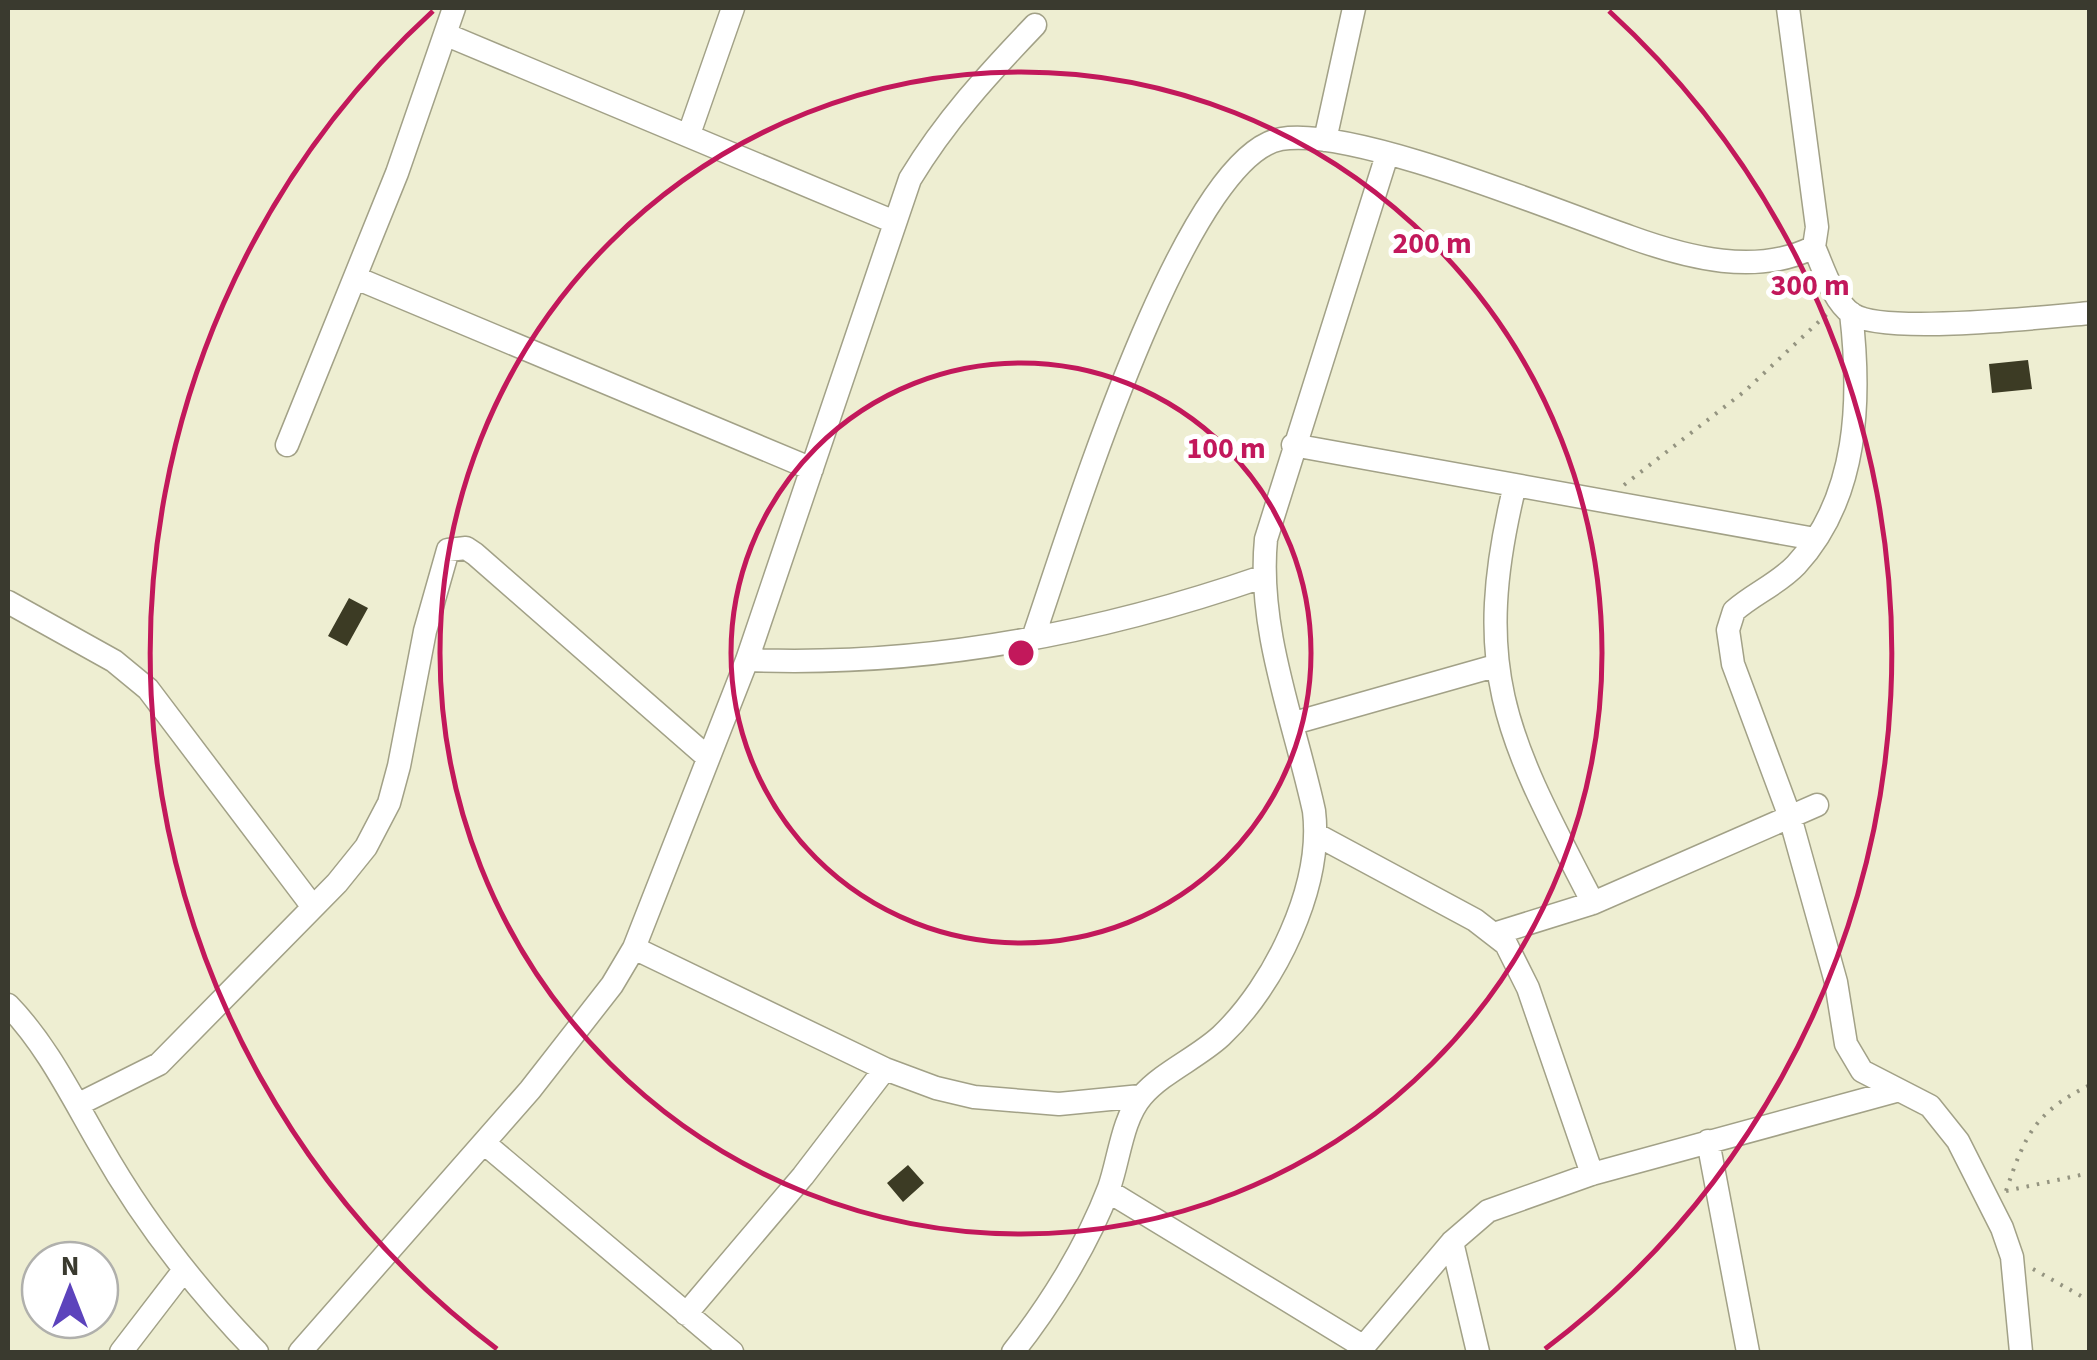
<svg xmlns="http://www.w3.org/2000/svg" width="2097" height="1360" font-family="'Source Sans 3',sans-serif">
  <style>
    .building { fill: #3c3b24 }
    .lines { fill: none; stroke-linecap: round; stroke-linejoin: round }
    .minor-casing { stroke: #a2a187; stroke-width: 25 }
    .path { stroke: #949480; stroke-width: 4; stroke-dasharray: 2.5 8; stroke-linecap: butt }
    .minor { stroke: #fff; stroke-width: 22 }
    .ring { fill: none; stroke: #c2185b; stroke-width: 5 }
    .centre { fill: #c2185b; stroke: #fff; stroke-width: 5 }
    .ring-label { font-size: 30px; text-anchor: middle; font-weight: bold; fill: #c2185b; stroke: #fff; stroke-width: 10; stroke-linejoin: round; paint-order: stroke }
  </style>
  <rect width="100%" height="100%" fill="#eeeed2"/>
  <path class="building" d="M2028,360L2032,389L1992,393L1989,364Z
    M349,598L368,608L347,646L328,636Z
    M908,1165L924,1183L903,1202L887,1183Z"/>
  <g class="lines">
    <defs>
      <path id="minor" d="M447,35L892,221
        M689,134L733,8
        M1325,140L1354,8
        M1814,247C1823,267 1833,301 1852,314C1884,335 2046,317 2090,313
        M356,278L812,469
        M1851,313C1861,398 1859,497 1796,565C1778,584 1753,594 1734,611L1728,630L1733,664L1790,817L1836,982L1846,1044L1862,1071L1930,1106L1958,1141L2002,1228L2012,1257L2021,1352
        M287,445L397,173L454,8
        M1293,445L1815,539
        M1515,485C1469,673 1508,739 1593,903
        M8,602L114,661L148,689L313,907
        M1033,638C1066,544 1182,156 1281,139C1352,126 1556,211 1630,237C1688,258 1757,276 1814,247L1817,227L1788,8
        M747,660C922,667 1097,634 1262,577
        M1294,723L1495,666
        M1317,835L1475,920L1506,944L1528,988L1592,1174
        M1497,933L1593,903L1817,805
        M634,948L885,1069L936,1088L974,1097L1059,1104L1141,1096
        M8,1005C47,1045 72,1097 100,1145C143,1221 197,1290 257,1352
        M79,1104L159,1064L337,883L366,847L389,803L399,766L425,631L448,550L466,548L475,554L706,756
        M1708,1141L1748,1352
        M484,1143L732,1352
        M1108,1191L1364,1347
        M1452,1242L1478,1352
        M686,1314L803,1176L885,1069
        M121,1352L184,1270
        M300,1352L530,1090L612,985L634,948L747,660L910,179C945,121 988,74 1035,25
        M1013,1352C1050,1305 1087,1246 1109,1188C1119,1160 1122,1119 1142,1096C1163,1072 1197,1058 1221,1036C1275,985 1323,886 1314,811C1295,723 1257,630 1266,539L1387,155
        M1359,1352L1452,1242L1488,1211L1592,1174L1896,1091"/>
    </defs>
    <use href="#minor" class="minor-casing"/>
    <path class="path" d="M1624,485L1745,391L1827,314
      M2006,1191C2025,1135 2035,1112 2090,1085
      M2006,1191L2090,1173
      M2033,1269L2090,1301"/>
    <use href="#minor" class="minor"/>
  </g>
  <g class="ring">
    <circle cx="1021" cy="653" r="290"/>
    <circle cx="1021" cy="653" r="581"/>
    <path d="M497 1349A871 871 0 0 1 433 11M1609 11A871 871 0 0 1 1545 1349"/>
  </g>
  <circle cx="1021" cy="653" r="15" class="centre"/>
  <g class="ring-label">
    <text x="1432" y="253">200 m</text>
    <text x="1810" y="295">300 m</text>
    <text x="1226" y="458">100 m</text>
  </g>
  <rect width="2097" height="1360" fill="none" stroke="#3a3a2f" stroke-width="20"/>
  <g transform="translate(70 1290)"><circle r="48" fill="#ffffff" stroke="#b0b0ac" stroke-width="2.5"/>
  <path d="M0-8L18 38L0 25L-18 38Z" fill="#5c43bc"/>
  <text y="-15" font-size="28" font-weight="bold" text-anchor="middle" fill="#3a3a2f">N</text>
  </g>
</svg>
